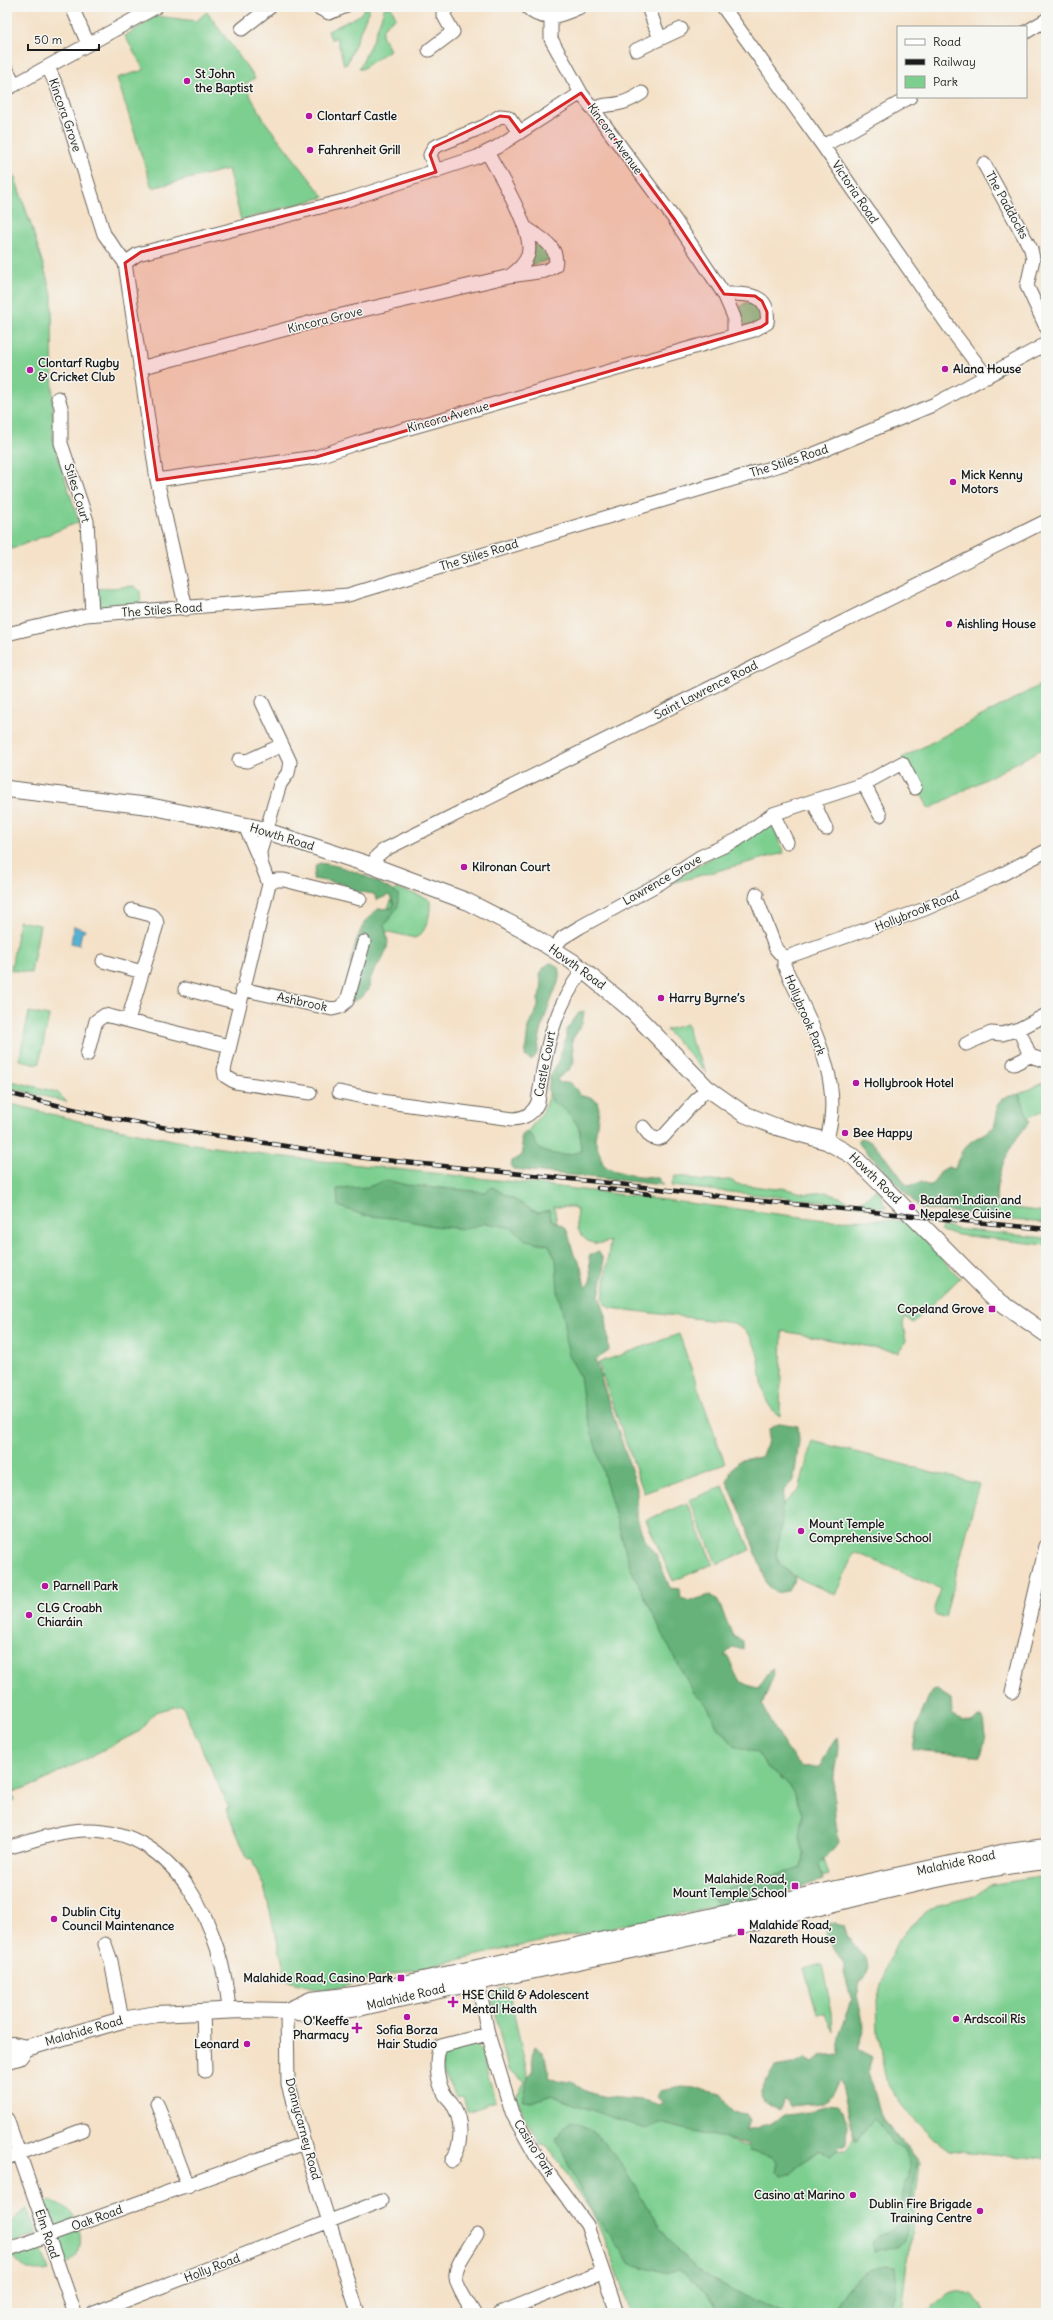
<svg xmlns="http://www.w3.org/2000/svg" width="1053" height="2320" font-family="Delius,sans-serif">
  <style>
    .green { fill: #7dcf90; stroke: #4c7656 }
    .forest { fill: #66b27a; stroke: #41674b }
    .water { fill: #56b2d4; stroke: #396778 }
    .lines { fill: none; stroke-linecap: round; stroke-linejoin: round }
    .minor-casing { stroke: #686158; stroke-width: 15 }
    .major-casing { stroke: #686158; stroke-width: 18 }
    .minor { stroke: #fff; stroke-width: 13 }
    .major { stroke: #fff; stroke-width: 16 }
    .rail-casing { stroke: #1c1c1c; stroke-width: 4.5 }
    .rail { stroke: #f6f6f2; stroke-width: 3; stroke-dasharray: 9; stroke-linecap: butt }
    .marked { fill: #d62828; fill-opacity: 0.2; stroke: #d62828; stroke-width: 3; stroke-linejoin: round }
    .poi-dot { fill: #b5179e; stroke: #f6f6f2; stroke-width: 1.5 }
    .labels { text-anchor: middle; stroke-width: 3; stroke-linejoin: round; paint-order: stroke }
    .poi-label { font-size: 12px; font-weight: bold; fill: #1c1c1c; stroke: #f6f6f2; text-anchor: start }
    .street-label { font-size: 12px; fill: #1c1c1c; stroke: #f6f6f2 }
  </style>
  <rect width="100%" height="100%" fill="#f6f6f2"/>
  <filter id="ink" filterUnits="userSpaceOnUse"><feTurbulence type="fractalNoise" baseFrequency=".025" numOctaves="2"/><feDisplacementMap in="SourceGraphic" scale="8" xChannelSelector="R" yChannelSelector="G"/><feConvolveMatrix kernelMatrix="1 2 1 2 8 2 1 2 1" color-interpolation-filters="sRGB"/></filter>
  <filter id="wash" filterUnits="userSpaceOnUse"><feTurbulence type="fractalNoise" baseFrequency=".012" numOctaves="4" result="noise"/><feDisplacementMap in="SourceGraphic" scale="16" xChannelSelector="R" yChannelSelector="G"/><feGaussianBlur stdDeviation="0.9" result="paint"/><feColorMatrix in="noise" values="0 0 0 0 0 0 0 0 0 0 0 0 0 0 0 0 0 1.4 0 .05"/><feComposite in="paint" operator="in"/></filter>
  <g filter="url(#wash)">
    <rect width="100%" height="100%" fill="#f4e1c7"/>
    <path class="green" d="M365,7H370L347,64L344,65L337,38L331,39L328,31L360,15Z
      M385,7H391L396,17L383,28L382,35L390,50L362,69H359L374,37Z
      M207,12L255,78L244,85L266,123L324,197L241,220L228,169L152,188L117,78L144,70L125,36L156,16L196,21Z
      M7,154L32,228L52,295L53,441L79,522L7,551Z
      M537,242L541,244L550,255L549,260L532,265L530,261L534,244Z
      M738 314a12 12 0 1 1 24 0a12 12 0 1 1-24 0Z
      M134,586L140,591L141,606L98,609L96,589Z
      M1046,682V747L929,809L902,758Z
      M768,823L772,824L784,853L668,884Z
      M396,888L427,898L430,901C431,913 427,933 415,938L380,930Z
      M19,921L40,925L31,973L11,970Z
      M29,1012L49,1016L39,1064L19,1060Z
      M687,1024L690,1039L707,1073L666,1030Z
      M7,1080L57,1092L67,1102L7,1087Z
      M1046,1082V1109L1028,1118L1019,1094Z
      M549,1094C553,1102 558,1104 564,1109C580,1121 581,1133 581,1151C569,1156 551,1156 541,1150C535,1147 533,1136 527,1132L543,1112Z
      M7,1103L83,1122L193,1144L277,1156L551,1186L826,1220C853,1221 880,1219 907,1221L960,1278L913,1323L905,1317L903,1324L906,1341L898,1352L782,1331L780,1416C748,1397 775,1344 734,1323L610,1308L605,1304L603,1299L610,1241C587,1250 573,1233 577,1210L573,1207H554L569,1287L630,1522L671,1615L793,1786L823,1855L829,1875L694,1911L510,1948L324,1990L287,1981L264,1887L251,1858L248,1859L226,1809L229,1808L182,1705L155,1712L140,1731L37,1784L12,1792L14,1800L7,1803Z
      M675,1176L688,1177L702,1181L730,1180L737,1184L776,1189L782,1188L807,1194L826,1192L855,1203L866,1199L876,1189L882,1195L883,1204L888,1208L671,1186Z
      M996,1206L1046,1212V1223L990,1218L995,1212Z
      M943,1226L957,1229L1046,1238V1245L959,1235L940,1231Z
      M679,1334L725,1464L644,1493L598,1363Z
      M812,1441L979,1484L945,1618L935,1614L934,1608L941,1589L857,1553L853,1555L835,1595C816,1584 782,1577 776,1554L783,1504L799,1490Z
      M723,1486L750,1550L717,1564L689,1500Z
      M687,1503L713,1564L673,1581L646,1520Z
      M1046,1876V2159L949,2150L934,2139L903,2107L888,2085L878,2033L877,2001L885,1970L896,1944L909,1928L926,1913L939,1905L975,1896L989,1885Z
      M822,1964L832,2012L833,2033L825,2014H817L804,1969Z
      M508,1987L528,2077L646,2111L799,2165L819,2150L847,2149L875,2110L920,2163L902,2311L899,2313H630L613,2260L592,2211L546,2145L540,2144L528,2124L516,2096L525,2082L508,2070L492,1998L496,1991Z
      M474,2044L481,2050L495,2101L467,2111L463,2097L456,2098C449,2076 434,2078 446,2050Z
      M50,2201C64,2204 69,2209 77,2220L50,2229L40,2202Z
      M27,2209L37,2234L9,2245C5,2227 13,2218 27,2209Z
      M79,2229C83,2246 79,2258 63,2267L53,2239Z
      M40,2245L49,2270C33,2273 20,2269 13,2254Z
      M956,2291L971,2294L987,2313H925L950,2293Z"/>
    <path class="forest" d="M320,863C348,866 374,879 398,894V906L384,926C398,958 369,961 369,990L360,998L351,1002L357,979L350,964L357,939L365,921L378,909L392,908L394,904L389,895L377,900L374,894L353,891L343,884L313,879L316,865Z
      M550,963C556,964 559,967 559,973C560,982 555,989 552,997C547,1010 542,1026 539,1041C537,1049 539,1055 531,1060L525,1056L528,1027L538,1007V999L542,990L540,975L544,967Z
      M584,1012L582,1024L572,1040L574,1063L569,1070L558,1078L557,1081L561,1083L570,1082L581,1096L590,1097L597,1101L599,1109L595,1139L603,1164L609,1169L638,1177L658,1178L663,1185L513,1169L511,1167L512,1161C529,1154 521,1151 521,1137L524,1133C534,1131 534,1146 541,1150C552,1156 569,1156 581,1151L580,1129L569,1113L552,1101L548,1090L550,1076L558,1062L566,1038V1030L579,1013Z
      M1019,1094L1030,1122C1013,1140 1001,1162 997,1186C995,1197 999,1207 991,1216L921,1209L857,1142L861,1138C878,1140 896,1173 908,1186L921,1182L927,1185H932L941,1171L948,1167L955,1169C963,1140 973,1142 994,1127L997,1115V1106L1002,1098Z
      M387,1180L406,1185L486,1192L492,1187L538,1213L549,1210L552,1220L565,1227L568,1233L574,1255L581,1266L585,1288L591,1282L589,1256L598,1251L603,1259L604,1270L599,1296L606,1316L609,1351L595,1360L637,1488V1516L640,1528L644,1538L656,1554L670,1588L680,1589L681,1598L690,1601L710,1595L718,1601L733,1636L743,1641V1650L733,1647L724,1656H728C737,1675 734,1683 758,1688L772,1668L774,1674L762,1704C774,1727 784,1750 803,1768L819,1767C826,1757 829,1745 837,1737C840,1751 835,1763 834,1777C833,1799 835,1821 839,1843L819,1863L823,1880L785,1892L769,1894L756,1901L722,1908L710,1896C737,1881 771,1878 801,1868L803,1853L799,1837L802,1814L791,1787L766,1766L757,1753L734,1745L718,1728L706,1704L694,1693L674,1657L630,1567L584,1405L580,1376L570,1358L565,1339V1322L558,1294L556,1260L549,1245L526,1240L512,1228L486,1223L465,1229L433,1226L400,1219L363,1215L338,1206L337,1189L368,1187Z
      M780,1423L798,1426L799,1441L794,1480L784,1490L781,1531L776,1554L778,1562L795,1578L788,1591L775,1593L767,1584L742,1515L727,1482L732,1469L740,1460L761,1457L767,1445L769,1429Z
      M937,1690L951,1699L952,1715L960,1720L973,1722L978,1717L983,1719L985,1737L980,1757C956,1751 936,1754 913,1749L917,1725L931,1691Z
      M834,1923L844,1925L848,1938L858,1951L867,1958L869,1967L864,1980L860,1982L857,1995L864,2027L857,2049L872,2057L868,2071L880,2117L918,2160L904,2242L898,2247L874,2251L872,2242C880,2234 890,2232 898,2225L903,2186L908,2178L909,2164L904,2151L892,2142L887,2132L874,2119L856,2142L841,2083L839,2082L828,2099L821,2103L790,2106L784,2099L780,2109C751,2102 763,2085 775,2067L792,2064L804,2058L812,2063L819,2057L839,2055V2036L852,2001L844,1973V1965L826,1934L827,1925Z
      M535,2046L544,2053L549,2077L561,2081L573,2082C596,2105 631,2093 659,2105L664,2102L657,2097L660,2091L681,2087L695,2088L721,2094C726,2106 732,2114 746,2115L750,2121L746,2129L770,2124L785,2114L808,2112L823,2105L837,2106L843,2111L848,2123L847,2143L845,2145H840L832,2156L819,2150L799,2165L792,2175L779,2176L775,2172L777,2162L772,2157L749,2151L748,2144L659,2123L646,2129L551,2096L531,2102L523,2101L528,2077L533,2073L532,2055Z
      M572,2121C622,2140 635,2199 667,2236C679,2250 692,2268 708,2277C732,2292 760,2302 786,2313H719L705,2292L680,2270L664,2273L630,2264C621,2249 610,2238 601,2224C584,2197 569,2169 557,2139L565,2126Z
      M886,2266L895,2267C897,2288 899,2296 886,2313H832C844,2291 860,2268 886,2266Z"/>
    <path class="water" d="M74,926L85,930L84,932H82L79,945L71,943Z"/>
  </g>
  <g filter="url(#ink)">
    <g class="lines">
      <defs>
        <path id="minor" d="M72,7L88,44
          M317,7L329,13L344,7
          M527,7C543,24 562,15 580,7
          M648,7L660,39
          M723,7L823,146L952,331L987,377
          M551,17V39L581,93L675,220L724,294L734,317V334
          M242,29L270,7
          M1026,32L1046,20
          M429,50L453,32L443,14L448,7
          M636,50L681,29
          M48,67L58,89L104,234L125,263L157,480L186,609
          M7,70L15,85
          M7,89L156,7
          M593,109C605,103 610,106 621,103C629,101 636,97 642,93
          M823,146L910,97
          M984,164L1031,249L1033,259L1027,286L1046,327
          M436,172L430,155L434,147L485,126L500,116L509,117L520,132
          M125,263L138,254L347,200L477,157L497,147L581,93
          M510,276L545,271L555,266C560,247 540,237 526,228
          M140,368L320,320L510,276C518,270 525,264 528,255C535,232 499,174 487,152
          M58,398L61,407V443L87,521L92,614
          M157,480L316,457L357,443L754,330L767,323C771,292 746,294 724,294
          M7,634L86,615L348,595L807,457L935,404L1046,344
          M262,702L290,762L288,773L280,784L260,852L261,863L269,884L224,1070L225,1076L235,1082L310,1093
          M239,760L247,761L282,745
          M864,784L880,815
          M813,801L826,829
          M773,814L787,842
          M245,826L260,861
          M373,866L377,856L384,850L1046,521
          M269,884L276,880H284L360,899
          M757,894L756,897L776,949L784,958
          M553,949L562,938L580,927L660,883L700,857L737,840L773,814L864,784L902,763L915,788
          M784,958L925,909L997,877L1046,851
          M784,958V965C808,1019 847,1081 826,1141
          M103,961L142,972
          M185,989L238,1003
          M242,989L332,1009L340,1007L347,1001L364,942
          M128,1020L157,924L156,919L151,915L132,910
          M1019,1029L1030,1056L1046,1061
          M966,1044L991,1033L1002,1034L1019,1029L1046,1015
          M87,1055L96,1021L105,1015L229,1046
          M1014,1064L1030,1056
          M339,1092L388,1102L513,1119C525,1118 533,1114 538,1102C545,1052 552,1011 583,970
          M643,1127L651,1137L658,1139L663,1137L707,1088
          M1012,1692L1046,1546
          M7,1848C32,1841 58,1831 84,1830C177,1826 224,1932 229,2011
          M105,1944L111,1961L122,2020
          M476,1972L488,2034L512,2113L536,2156L587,2225L617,2313
          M287,2011L288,2085L304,2143L358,2313
          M203,2012L205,2071
          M157,2103L188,2186
          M7,2119L75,2313
          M7,2158L83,2130
          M452,2161C462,2145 463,2122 453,2105C451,2100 446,2098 444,2093C437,2082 434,2057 441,2046L488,2034
          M7,2250L304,2143
          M94,2313L381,2201
          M474,2313C447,2271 452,2275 477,2234
          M500,2313L602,2272"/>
        <path id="major" d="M7,789L149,806L257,828L373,866L466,901L521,929L573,962L629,1008L707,1088L744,1114L777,1127L826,1141L853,1156L992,1296L1046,1334
          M289,2010L311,2000L354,1995L1001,1853L1046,1847
          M7,2046L13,2045L26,2048L122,2020L157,2014L241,2010L287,2011L319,2014L363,2007C488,1978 615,1955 741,1926C841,1903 943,1872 1046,1861
          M7,2060L19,2057L26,2048"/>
      </defs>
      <use href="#minor" class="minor-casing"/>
      <use href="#major" class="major-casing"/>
      <use href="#minor" class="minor"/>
      <use href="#major" class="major"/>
      <defs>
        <path id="rail" d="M7,1093L106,1117L167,1128L365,1158L619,1184L742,1199L1046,1229
          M598,1188L650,1194"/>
      </defs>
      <use href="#rail" class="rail-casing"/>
      <use href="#rail" class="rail"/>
    </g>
  </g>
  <path class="marked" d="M581,93L675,220L724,294L755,296L762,301L767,312V323L761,327L316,457L157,480L125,263L141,252L347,200L436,172L430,155L434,147L500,116L509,117L520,132Z"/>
  <g class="poi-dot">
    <circle cx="187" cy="81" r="4"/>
    <circle cx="309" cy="116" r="4"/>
    <circle cx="310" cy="150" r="4"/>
    <circle cx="945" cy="369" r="4"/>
    <circle cx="30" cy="370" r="4"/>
    <circle cx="953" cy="482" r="4"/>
    <circle cx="949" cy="624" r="4"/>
    <circle cx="464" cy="867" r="4"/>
    <circle cx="661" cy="998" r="4"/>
    <circle cx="856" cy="1083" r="4"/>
    <circle cx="845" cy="1133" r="4"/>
    <circle cx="912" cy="1207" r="4"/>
    <rect x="988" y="1305" width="8" height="8" rx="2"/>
    <circle cx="801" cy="1531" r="4"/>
    <circle cx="45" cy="1586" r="4"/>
    <circle cx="29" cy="1615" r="4"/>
    <rect x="791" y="1882" width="8" height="8" rx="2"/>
    <circle cx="54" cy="1919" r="4"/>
    <rect x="737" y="1928" width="8" height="8" rx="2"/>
    <rect x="397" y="1974" width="8" height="8" rx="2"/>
    <path d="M451 1996h4v4h4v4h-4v4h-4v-4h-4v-4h4z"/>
    <circle cx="407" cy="2017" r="4"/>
    <circle cx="956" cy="2019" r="4"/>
    <path d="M355 2022h4v4h4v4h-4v4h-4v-4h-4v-4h4z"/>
    <circle cx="247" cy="2044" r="4"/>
    <circle cx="853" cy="2195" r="4"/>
    <circle cx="980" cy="2211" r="4"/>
  </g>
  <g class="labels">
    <g class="poi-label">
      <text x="195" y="78">St John<tspan x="195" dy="14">the Baptist</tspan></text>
      <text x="317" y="120">Clontarf Castle</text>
      <text x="318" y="154">Fahrenheit Grill</text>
      <text x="38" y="367">Clontarf Rugby<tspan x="38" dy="14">&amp; Cricket Club</tspan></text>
      <text x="953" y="373">Alana House</text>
      <text x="961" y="479">Mick Kenny<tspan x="961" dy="14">Motors</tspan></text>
      <text x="957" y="628">Aishling House</text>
      <text x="472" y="871">Kilronan Court</text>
      <text x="669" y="1002">Harry Byrne’s</text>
      <text x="864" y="1087">Hollybrook Hotel</text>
      <text x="853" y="1137">Bee Happy</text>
      <text x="920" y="1204">Badam Indian and<tspan x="920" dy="14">Nepalese Cuisine</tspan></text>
      <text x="984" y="1313" text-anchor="end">Copeland Grove</text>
      <text x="809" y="1528">Mount Temple<tspan x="809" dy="14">Comprehensive School</tspan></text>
      <text x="53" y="1590">Parnell Park</text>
      <text x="37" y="1612">CLG Croabh<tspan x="37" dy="14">Chiaráin</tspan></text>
      <text x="787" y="1883" text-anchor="end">Malahide Road,<tspan x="787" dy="14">Mount Temple School</tspan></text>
      <text x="62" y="1916">Dublin City<tspan x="62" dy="14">Council Maintenance</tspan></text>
      <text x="749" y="1929">Malahide Road,<tspan x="749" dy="14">Nazareth House</tspan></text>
      <text x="393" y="1982" text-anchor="end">Malahide Road, Casino Park</text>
      <text x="462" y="1999">HSE Child &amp; Adolescent<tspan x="462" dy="14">Mental Health</tspan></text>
      <text x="964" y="2023">Ardscoil Rís</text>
      <text x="349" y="2025" text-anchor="end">O'Keeffe<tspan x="349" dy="14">Pharmacy</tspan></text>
      <text x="407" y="2034" text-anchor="middle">Sofia Borza<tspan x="407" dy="14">Hair Studio</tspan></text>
      <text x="239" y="2048" text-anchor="end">Leonard</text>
      <text x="845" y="2199" text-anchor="end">Casino at Marino</text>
      <text x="972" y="2208" text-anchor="end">Dublin Fire Brigade<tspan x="972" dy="14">Training Centre</tspan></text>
    </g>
    <g class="street-label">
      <text transform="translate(65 115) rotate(71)" y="4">Kincora Grove</text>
      <text transform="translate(615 139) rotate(54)" y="4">Kincora Avenue</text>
      <text transform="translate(855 192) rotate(56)" y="4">Victoria Road</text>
      <text transform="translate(1007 205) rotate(61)" y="4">The Paddocks</text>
      <text transform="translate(325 320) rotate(-14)" y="4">Kincora Grove</text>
      <text transform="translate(448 417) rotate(-16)" y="4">Kincora Avenue</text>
      <text transform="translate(789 461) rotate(-18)" y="4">The Stiles Road</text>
      <text transform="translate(77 493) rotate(73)" y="4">Stiles Court</text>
      <text transform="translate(479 555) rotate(-17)" y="4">The Stiles Road</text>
      <text transform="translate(162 610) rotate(-4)" y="4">The Stiles Road</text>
      <text transform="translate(706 690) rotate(-27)" y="4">Saint Lawrence Road</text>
      <text transform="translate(282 837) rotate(17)" y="4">Howth Road</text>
      <text transform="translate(662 880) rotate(-30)" y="4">Lawrence Grove</text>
      <text transform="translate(917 911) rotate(-22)" y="4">Hollybrook Road</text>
      <text transform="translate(577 967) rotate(36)" y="4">Howth Road</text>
      <text transform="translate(302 1002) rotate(12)" y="4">Ashbrook</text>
      <text transform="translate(805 1015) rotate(67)" y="4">Hollybrook Park</text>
      <text transform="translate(545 1064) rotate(-79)" y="4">Castle Court</text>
      <text transform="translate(875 1178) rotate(44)" y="4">Howth Road</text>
      <text transform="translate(956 1863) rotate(-12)" y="4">Malahide Road</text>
      <text transform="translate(406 1997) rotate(-13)" y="4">Malahide Road</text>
      <text transform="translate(84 2031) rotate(-16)" y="4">Malahide Road</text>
      <text transform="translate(303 2129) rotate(75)" y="4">Donnycarney Road</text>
      <text transform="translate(534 2148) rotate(58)" y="4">Casino Park</text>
      <text transform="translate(97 2218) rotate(-20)" y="4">Oak Road</text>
      <text transform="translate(47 2234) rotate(71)" y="4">Elm Road</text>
      <text transform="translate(212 2268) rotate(-21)" y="4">Holly Road</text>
    </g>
  </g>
  <rect width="1053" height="2320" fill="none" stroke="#f6f6f2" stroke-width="24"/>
  <rect x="897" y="26" width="130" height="72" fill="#f6f6f2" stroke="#9f9f9c"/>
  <rect x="905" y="39" width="20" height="6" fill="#ffffff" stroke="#9f9f9c"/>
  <text x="933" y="46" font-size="12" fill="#1c1c1c">Road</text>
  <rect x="905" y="59" width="20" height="6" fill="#1c1c1c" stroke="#9f9f9c"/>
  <text x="933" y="66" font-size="12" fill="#1c1c1c">Railway</text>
  <rect x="905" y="76" width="20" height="12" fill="#7dcf90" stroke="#9f9f9c"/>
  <text x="933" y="86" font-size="12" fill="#1c1c1c">Park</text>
  <path d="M28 44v6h71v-6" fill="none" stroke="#1c1c1c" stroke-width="2"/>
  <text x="34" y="44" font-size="12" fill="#1c1c1c" stroke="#f6f6f2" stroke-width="3" paint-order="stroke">50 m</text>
</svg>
